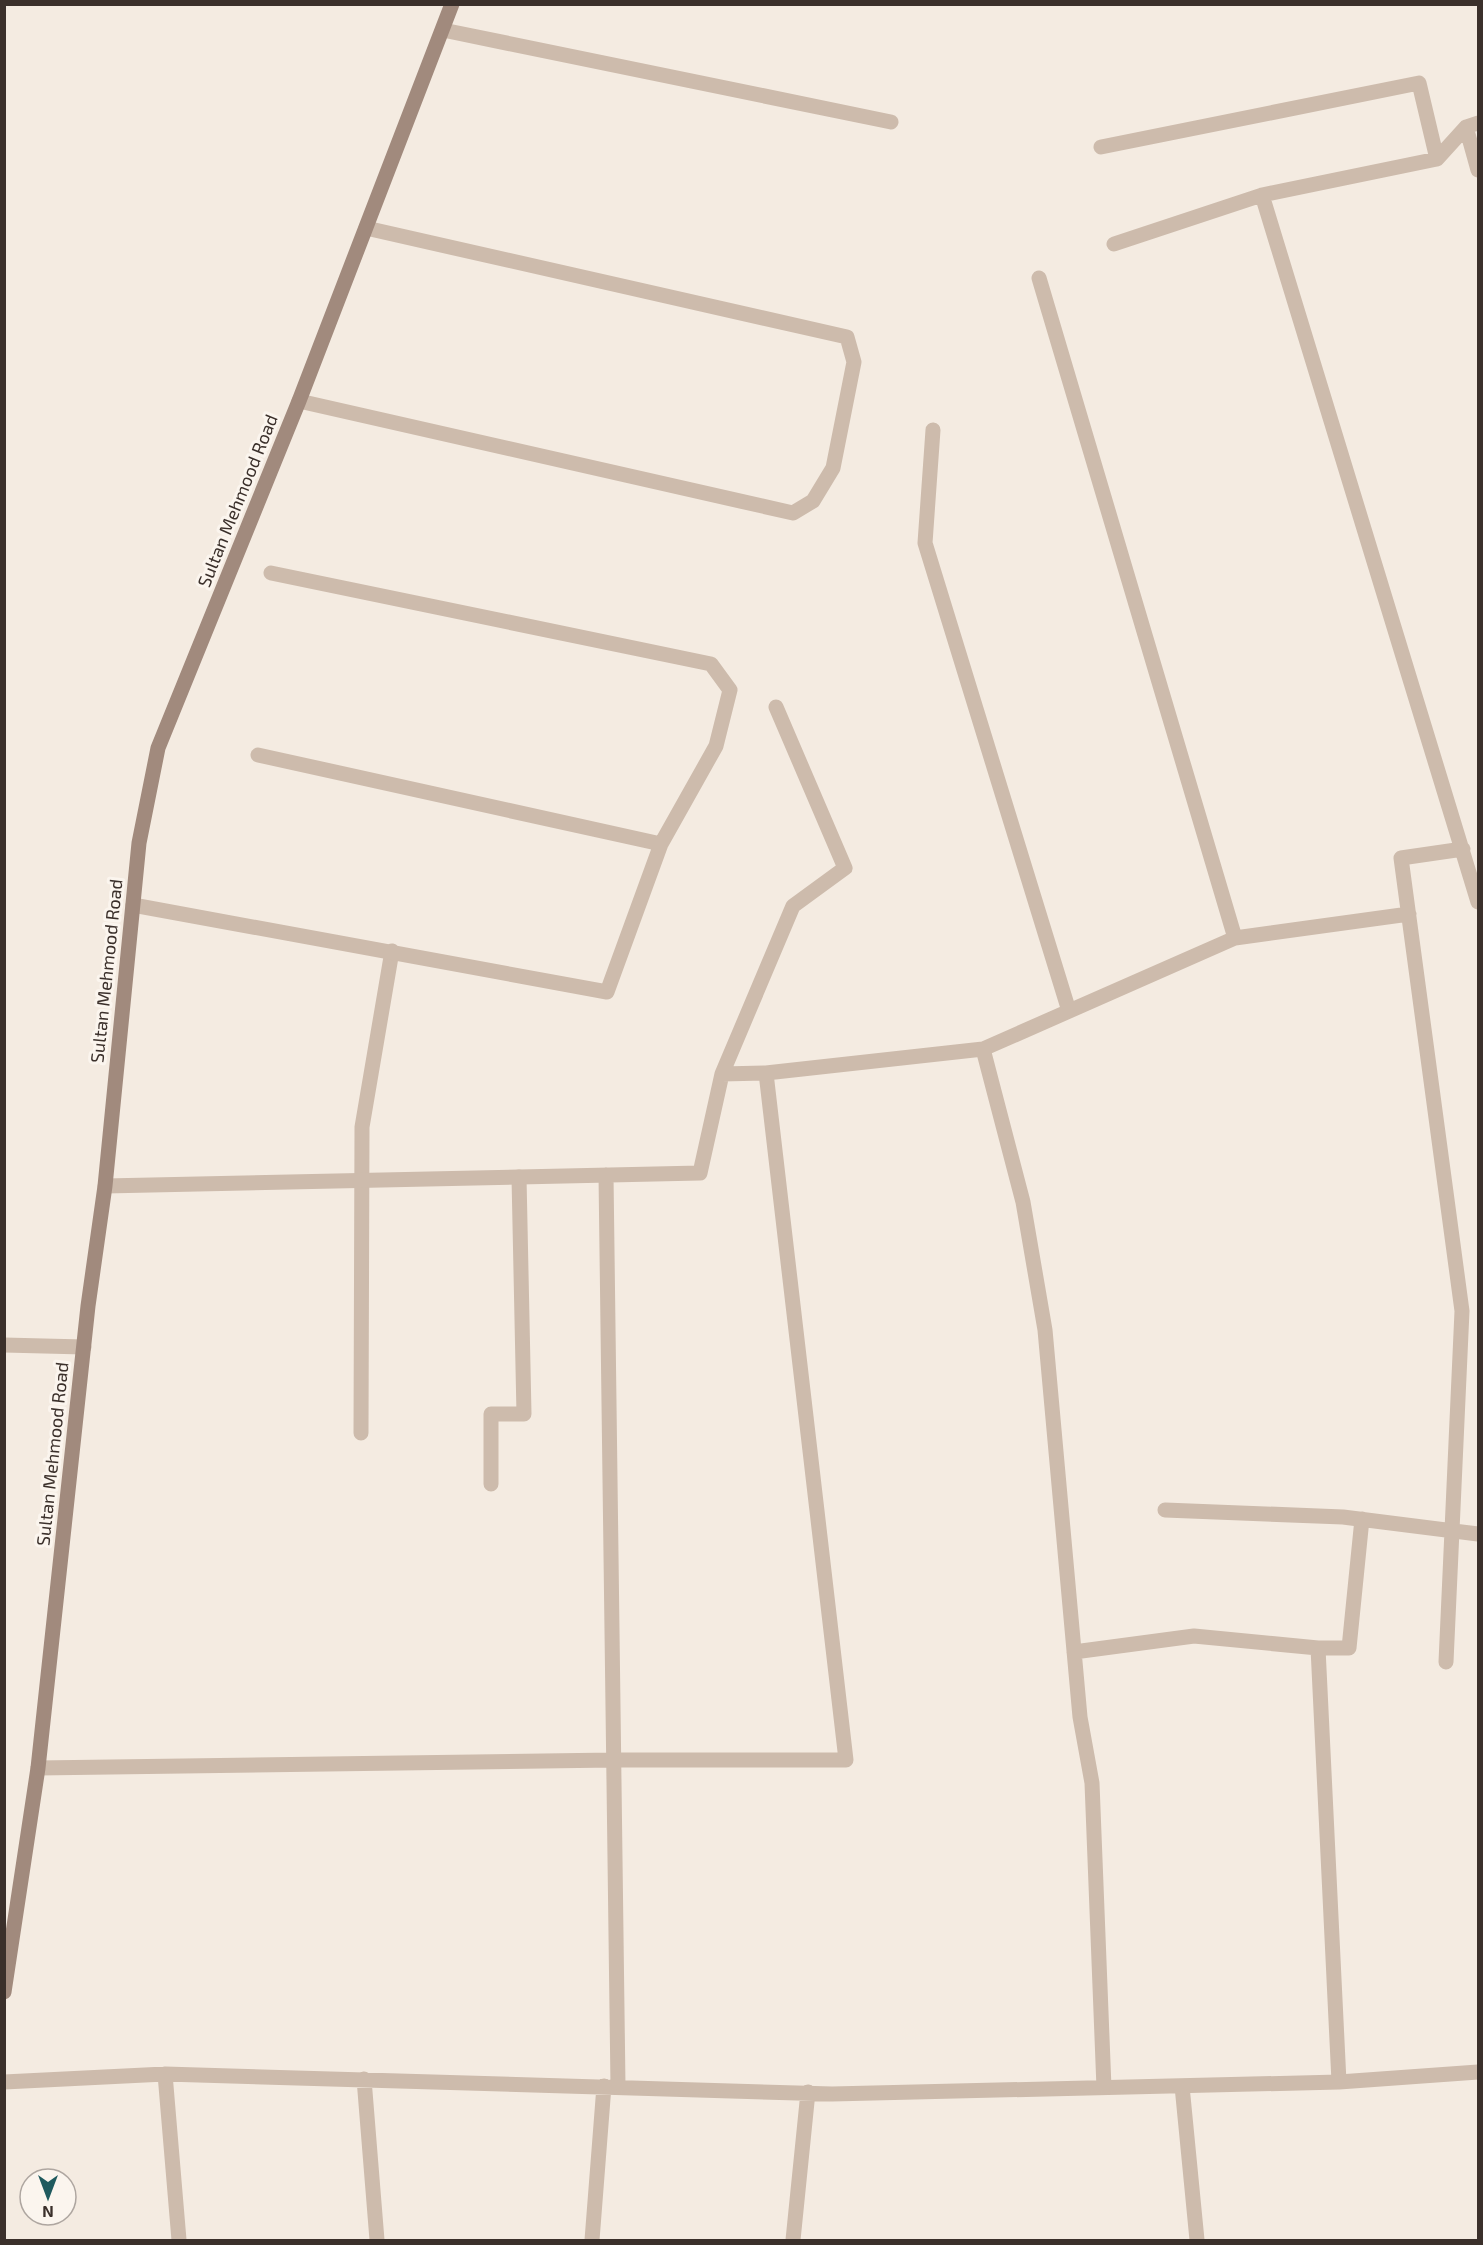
<svg xmlns="http://www.w3.org/2000/svg" width="1483" height="2245" font-family="'Exo 2',sans-serif">
  <style>
    .lines { fill: none; stroke-linecap: round; stroke-linejoin: round }
    .lane { stroke: #cdbbac; stroke-width: 15 }
    .street { stroke: #cdbbac; stroke-width: 15 }
    .secondary { stroke: #a18a7d; stroke-width: 15 }
    .labels { text-anchor: middle; stroke-width: 6; stroke-linejoin: round; paint-order: stroke }
    .street-label { font-size: 18px; fill: #3b302b; stroke: #fbf5ee }
  </style>
  <rect width="100%" height="100%" fill="#f4ebe1"/>
  <g class="lines">
    <path class="lane" d="M361,1433L362,1127L392,951
      M491,1484V1414H524L519,1177"/>
    <path class="street" d="M443,30L891,122
      M1466,127L1478,170
      M1101,147L1419,83L1437,159
      M1262,195L1478,902
      M1114,244L1262,195L1437,159L1466,127L1478,123
      M1039,278L1235,938
      M299,401L793,513L813,501L833,468L854,362L847,337L366,228
      M933,430L925,543L1069,1011
      M258,755L661,844
      M133,905L607,992L661,844L716,746L730,690L711,664L271,573
      M983,1049L1235,938L1409,914
      M722,1074L793,906L845,868L776,707
      M606,1175L618,2086
      M105,1186L700,1173L722,1074L766,1073L983,1049L1023,1202L1045,1330L1080,1717L1092,1783L1104,2088
      M4,1345L84,1347
      M1165,1510L1343,1517L1478,1534
      M1074,1652L1194,1636L1318,1648
      M1446,1662L1462,1311L1401,858L1463,849
      M38,1768L613,1760H846L766,1073
      M165,2074L179,2240
      M364,2079L377,2240
      M4,2082L165,2074L832,2094L1339,2082L1478,2072
      M1339,2082L1318,1648H1349L1362,1519
      M1182,2086L1197,2240
      M592,2240L604,2086
      M793,2240L808,2092"/>
    <path class="secondary" d="M4,1992L38,1768L88,1306L105,1186L139,843L158,748L299,401L452,4"/>
  </g>
  <g class="labels">
    <g class="street-label">
      <text transform="translate(238 501) rotate(-68)" y="6">Sultan Mehmood Road</text>
      <text transform="translate(107 971) rotate(-84)" y="6">Sultan Mehmood Road</text>
      <text transform="translate(53 1454) rotate(-84)" y="6">Sultan Mehmood Road</text>
    </g>
  </g>
  <rect width="1483" height="2245" fill="none" stroke="#3b302b" stroke-width="12"/>
  <g transform="translate(48 2197) rotate(180)"><circle r="28" fill="#fbf5ee" stroke="#aea6a0" stroke-width="1.5"/>
  <path d="M0-4.5L10 22L0 15L-10 22Z" fill="#1f5a5e"/>
  <text y="-9" font-size="16" font-weight="bold" text-anchor="middle" fill="#3b302b">N</text>
  </g>
</svg>
